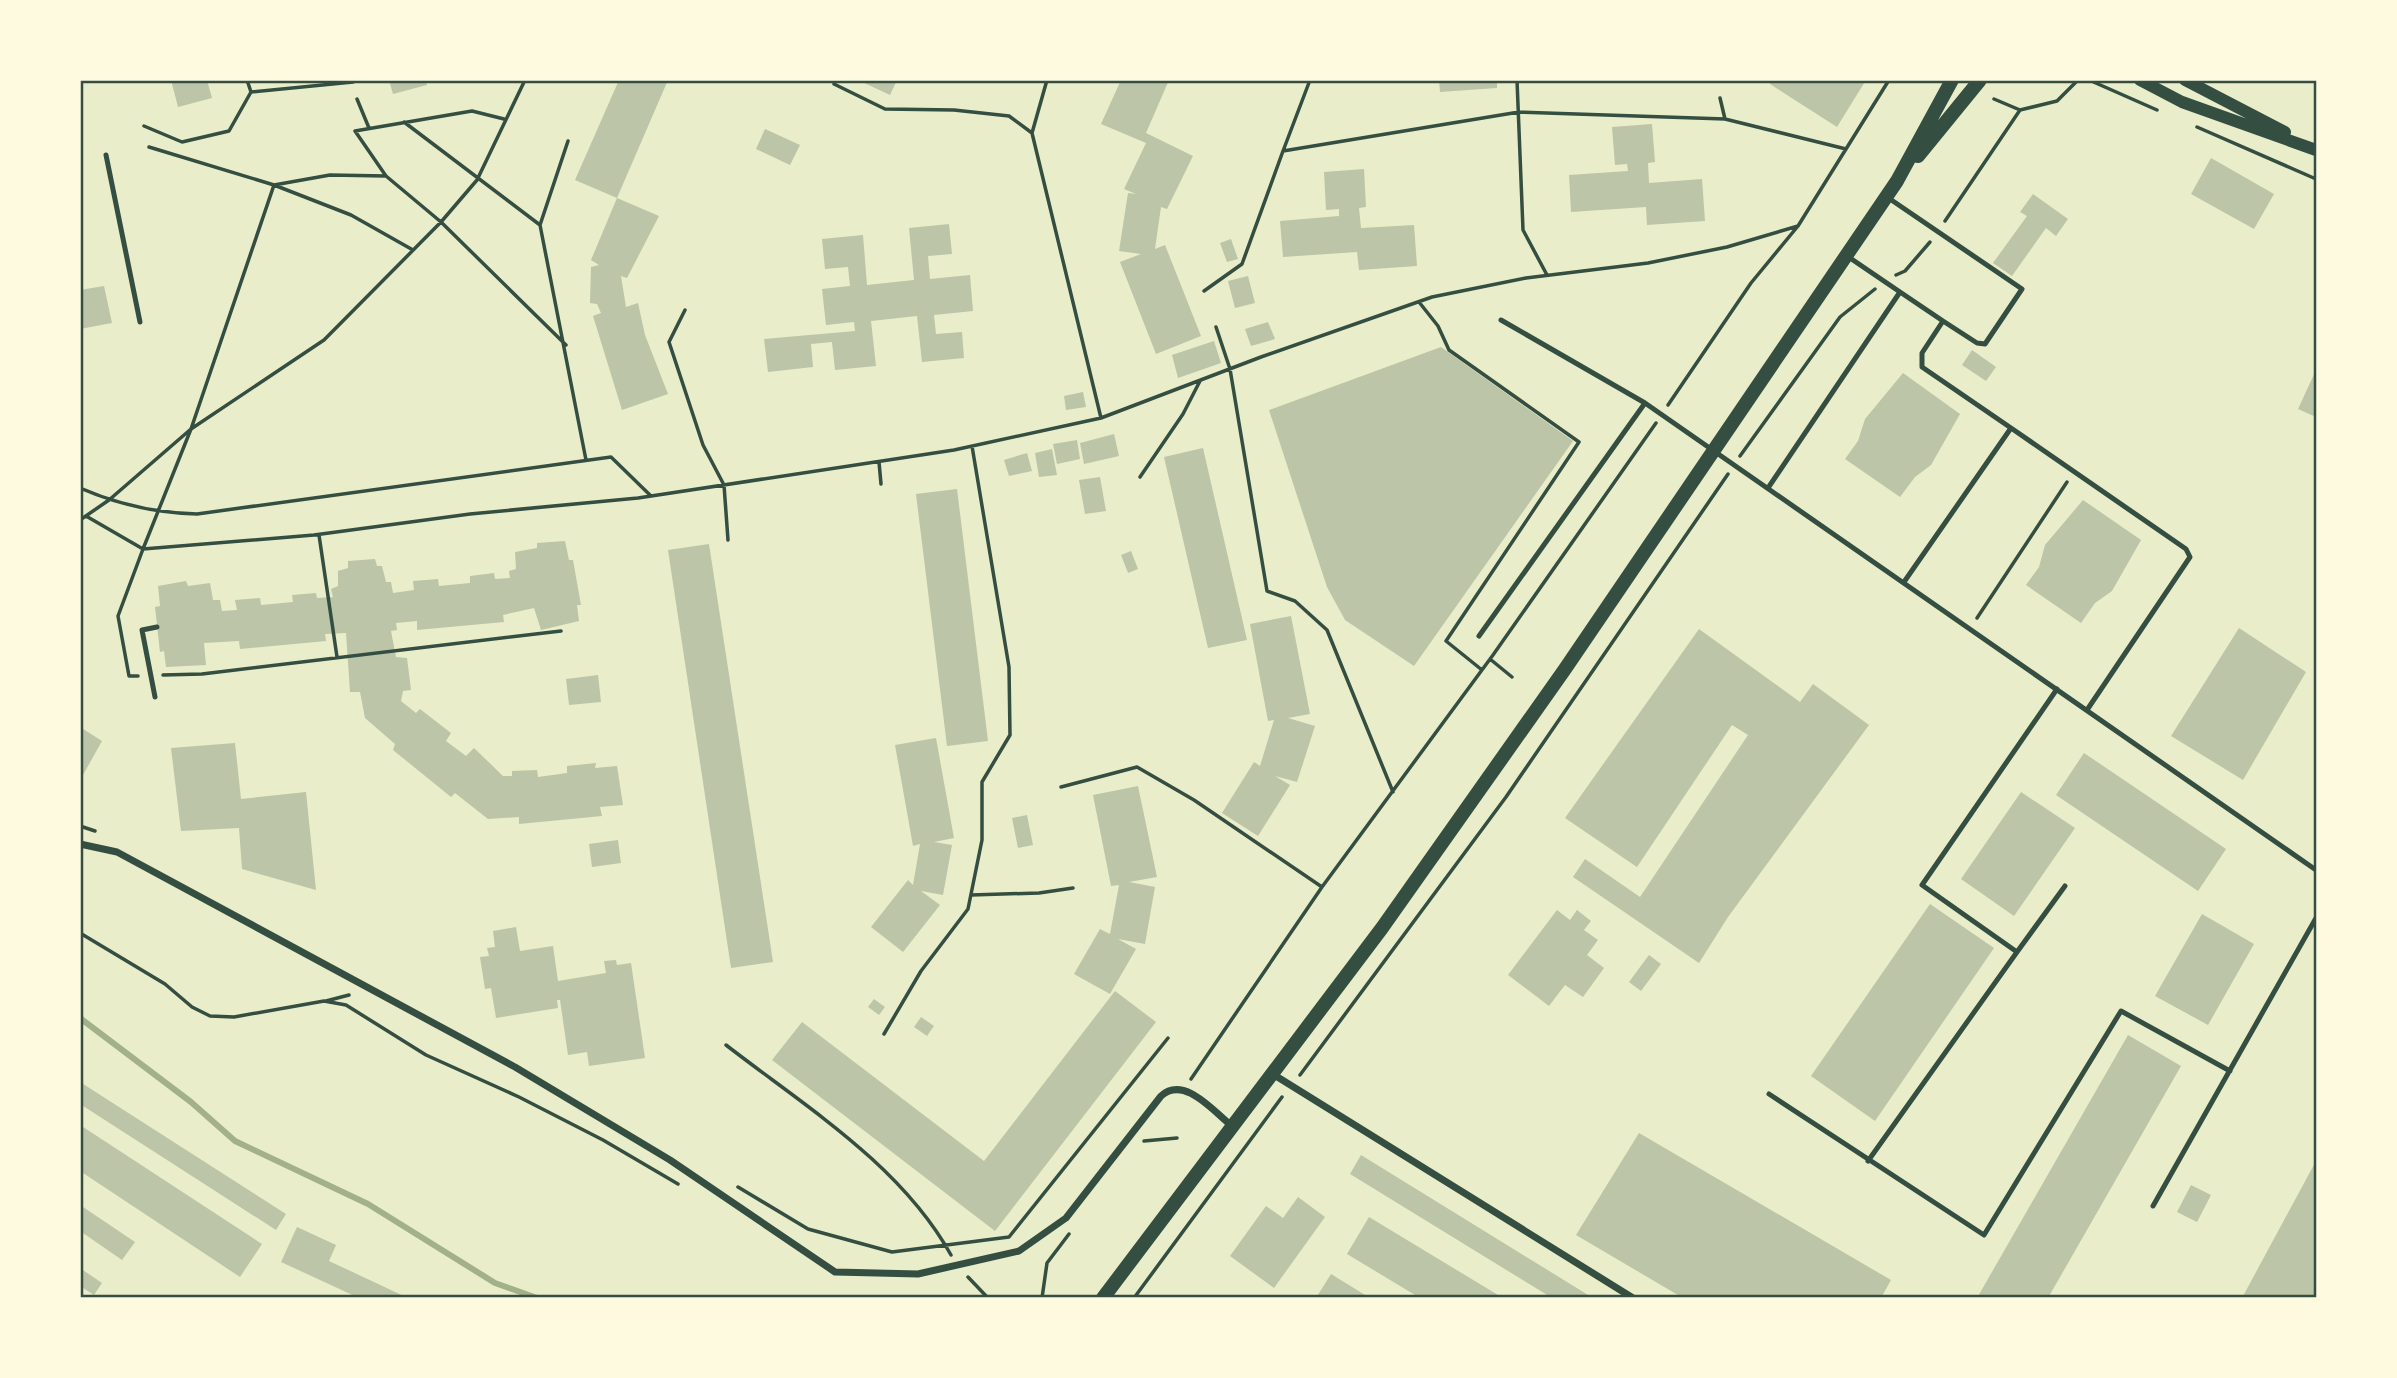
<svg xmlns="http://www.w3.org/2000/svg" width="2397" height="1378" font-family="'Open Sans',sans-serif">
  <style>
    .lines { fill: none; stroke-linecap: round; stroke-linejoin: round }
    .stream { stroke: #a3b18a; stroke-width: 6 }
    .building { fill: #bcc5a7 }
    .path { stroke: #344e41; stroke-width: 3.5 }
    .service { stroke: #344e41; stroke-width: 5 }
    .minor { stroke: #344e41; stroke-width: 7 }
    .tertiary { stroke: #344e41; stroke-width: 12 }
    .secondary { stroke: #344e41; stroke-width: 14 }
    .neatline { fill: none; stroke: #344e41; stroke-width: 2.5 }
  </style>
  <rect width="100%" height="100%" fill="#e9edc9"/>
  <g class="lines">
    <path class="stream" d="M80,1018L191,1102L235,1141L368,1204L495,1283L537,1298"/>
  </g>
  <path class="building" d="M171,80H207L212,98L178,107Z
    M389,80H425L427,85L393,94Z
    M619,80H668L617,198L575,180Z
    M858,80H897L890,95Z
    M1121,80H1169L1146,133L1193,156L1167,209L1161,207L1155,249L1165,245L1201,336L1156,354L1120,262L1141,254L1119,251L1128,193L1136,194L1124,189L1146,143L1101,124Z
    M1439,80H1497V88L1440,92Z
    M1772,80H1866L1837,127L1770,84Z
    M1652,124L1655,162L1648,163L1649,183L1702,179L1705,221L1647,225L1646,207L1571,212L1569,175L1628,171L1627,164L1615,165L1612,127Z
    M765,129L800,145L790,165L756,149Z
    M2211,158L2274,194L2254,229L2191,194Z
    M1364,169L1366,207L1359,208L1361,228L1414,225L1417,266L1359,270L1357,252L1283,257L1280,221L1339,216V209L1326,210L1324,172Z
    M2033,194L2068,219L2056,236L2046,228L2012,276L1993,263L2027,216L2020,212Z
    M617,198L659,216L627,278L621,276L626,307L638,303L645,335L668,394L622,410L593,316L601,313L597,304L590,303L591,267L599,265L591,260Z
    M949,224L952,254L928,256L930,279L970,275L973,311L934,315L936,334L962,332L964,358L922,362L917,316L871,321L876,366L835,370L832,342L811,344L813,367L768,372L764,339L855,331L854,322L826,325L822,289L850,286L848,267L825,269L822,239L863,235L867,285L914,280L909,228Z
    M1231,239L1238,259L1227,262L1220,243Z
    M1248,276L1255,303L1235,308L1228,281Z
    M104,286L112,323L80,329V290Z
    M1268,322L1275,339L1251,346L1245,329Z
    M1214,341L1221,363L1178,378L1172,355Z
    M1441,347L1573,441L1414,666L1345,620L1327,587L1269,410Z
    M1972,350L1996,367L1986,381L1962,365Z
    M2316,370V417L2298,409Z
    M1903,373L1960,414L1931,465L1915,477L1900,497L1845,459L1858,441L1865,419Z
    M1083,392L1086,407L1066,410L1064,396Z
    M1114,434L1119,456L1084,464L1080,443Z
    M1077,440L1080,459L1057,464L1053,444Z
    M1203,448L1247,640L1208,648L1164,457Z
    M1052,449L1057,475L1039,477L1035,453Z
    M1027,453L1032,471L1009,476L1004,460Z
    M1100,477L1106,511L1085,514L1079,480Z
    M957,489L988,741L947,746L916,494Z
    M2083,500L2141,540L2112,591L2095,603L2081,623L2026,585L2039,567L2045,545Z
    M565,541L569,560H573L581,605H577L579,621L541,630L534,608L503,615L504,622L417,630V621L396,623L397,630L391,631L396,657L407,658L411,690L403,691L401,701L416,713L420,709L451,733L446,741L466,756L474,748L503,776H512V771L537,770L538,777L567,773V766L596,763L595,768L617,766L623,805L600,807L602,816L519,824V817L488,819L455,793L451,797L393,750L395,744L365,718L360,692H350L346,633L325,634L326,641L240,649L239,641L204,643L206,665L166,667L164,651L160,652L155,607L160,606L158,586L186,581L188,586L210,583L213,600H220L222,611L237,610L235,600L260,598L261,605L293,602L292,595L316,593L317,598L333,597L331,589L338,586V571L348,568V561L375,559L377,566H382L386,582H391L393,593L414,590L413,581L438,579L439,586L470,583V576L494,573L495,579L510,578L509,571L516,569L515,552L537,548V543Z
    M709,544L773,962L731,968L668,550Z
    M1131,551L1138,569L1128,573L1121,555Z
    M1291,616L1310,714L1288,718L1315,726L1297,782L1275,776L1290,785L1258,836L1222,813L1254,762L1260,766L1274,720L1268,721L1250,624Z
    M2239,628L2306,672L2243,780L2171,736Z
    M1699,629L1800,702L1813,684L1869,725L1728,917L1699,963L1573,877L1585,859L1640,897L1748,735L1732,725L1637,867L1565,818Z
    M598,675L601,702L569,705L566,679Z
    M80,727L102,741L83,775L80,774Z
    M936,738L954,838L934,842L952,845L943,895L921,891L940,905L903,952L871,927L908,880L913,885L920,844L913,846L895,745Z
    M235,743L241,799L306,792L316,890L242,869L239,828L181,831L171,748Z
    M2084,753L2226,849L2198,891L2056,795Z
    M1138,786L1157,877L1129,882L1155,887L1145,944L1118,939L1136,949L1110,994L1074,974L1100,929L1110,934L1119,885L1111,886L1093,795Z
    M2021,792L2075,828L2014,916L1961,879Z
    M1027,815L1033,845L1018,848L1012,818Z
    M618,840L621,863L592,867L589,844Z
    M1930,904L1994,948L1875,1121L1811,1076Z
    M1557,910L1570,920L1577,910L1591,921L1584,930L1598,940L1587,955L1604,968L1583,997L1565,985L1549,1006L1508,975Z
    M2202,914L2254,944L2208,1025L2155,996Z
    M516,927L520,951L553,946L558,981L606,973L604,961L616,960L617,965L631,963L645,1058L589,1066L587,1052L568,1055L560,1000H557L558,1008L496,1018L491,988L485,989L480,957L489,956L487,948L495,947L493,931Z
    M1649,955L1661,964L1641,991L1629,982Z
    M1115,991L1156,1022L995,1231L772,1060L802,1022L984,1161Z
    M874,999L885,1007L879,1015L868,1007Z
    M921,1017L934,1026L927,1036L914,1027Z
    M2128,1035L2181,1066L2048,1298H1977Z
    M80,1082L286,1214L276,1230L80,1104Z
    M80,1125L262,1244L240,1277L80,1171Z
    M1639,1133L1891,1280L1881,1298H1683L1576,1235Z
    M1361,1155L1593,1298H1552L1350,1174Z
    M2316,1161V1298H2242Z
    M2191,1185L2211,1195L2197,1222L2177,1212Z
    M1298,1197L1325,1217L1274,1288L1230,1256L1266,1206L1283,1218Z
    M80,1205L135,1242L122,1260L80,1231Z
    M1369,1217L1503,1298H1420L1347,1254Z
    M297,1227L336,1245L329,1261L408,1298H359L281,1262Z
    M80,1268L102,1283L94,1295L80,1286Z
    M1331,1274L1370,1298H1316Z"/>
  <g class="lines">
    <path class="path" d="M247,80L251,92
      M1047,80L1032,133L1101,418
      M1310,80L1283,151L1519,112L1725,119
      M1517,80L1523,230L1547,275
      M2089,80L2157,110
      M834,84L885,109L954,110L1009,116L1032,133
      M1720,98L1725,119L1846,149
      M357,99L369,128
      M1994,99L2020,110L2057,101L2078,80
      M404,122L540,225
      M144,126L182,142L229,131L251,92L353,82
      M2197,127L2316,179
      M568,141L540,225L586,460
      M149,147L274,185L351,215L413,250
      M386,176L355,131L472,111L504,119
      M1945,221L2020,110
      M1896,275L1905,271L1930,242
      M1204,291L1242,264L1283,151
      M1419,302L1438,326L1449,350L1579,442L1446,641L1482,670
      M685,310L669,342L703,445L724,485L728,540
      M1216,327L1230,369L1267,591L1295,601L1327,630L1393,792
      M566,345L441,222L386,176L330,175L274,185L191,429L143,549L314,535L470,514L638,498L954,450L1101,418L1261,357L1432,297L1526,278L1648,263L1727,247L1798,226
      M1668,405L1751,283L1798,226L1889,80
      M1740,456L1840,317L1875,289
      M879,462L881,484
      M1140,477L1183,414L1200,381
      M80,488C119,505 155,513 197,514L611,457L651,496
      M86,516L143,549L118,616L129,676H138
      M80,520L109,500L191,429L324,340L441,222L477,180L525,80
      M319,535L337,657
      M1977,618L2067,482
      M1490,659L1512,677
      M163,675L202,674L561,631
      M1061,787L1137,767L1194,800L1322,887
      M80,826L95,831
      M971,895L1039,893L1073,888
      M80,933L165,984L192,1007L210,1016L234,1017L324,1001L346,1005L426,1055L519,1097L603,1140L678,1184
      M326,1001L349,995
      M884,1034L921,971L968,909L982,840V782L1010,735L1009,667L972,446
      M726,1045C806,1107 901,1165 951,1255
      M1300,1075L1506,797L1728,474
      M1191,1079L1322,887L1493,655L1656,423
      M1144,1141L1177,1138
      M738,1187L808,1229L892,1252L1009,1237L1168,1038
      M968,1277L988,1298
      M1042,1298L1047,1263L1069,1234
      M1134,1298L1282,1097"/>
    <path class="service" d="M106,155L140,322
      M1887,197L2022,289L1985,344L1977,343L1943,321
      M1900,292L1943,321L1922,353V367L2011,428L1904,582
      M1501,320L1645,403L2316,870
      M2011,428L2186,549L2190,557L2087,710
      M1768,488L1900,292L1847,256
      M1479,636L1645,403
      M155,697L142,630L157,627
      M2017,952L2065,886
      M1769,1094L1984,1235L2121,1011L2230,1071
      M1868,1161L2017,952L1922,885L2057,689
      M2153,1206L2316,918"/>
    <path class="minor" d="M80,844L117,852L515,1067L670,1160L835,1272L918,1274L1019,1251L1066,1218L1161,1096C1184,1075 1213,1111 1232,1126
      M1271,1073L1633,1298"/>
    <path class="tertiary" d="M2140,80L2182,102L2316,150
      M2185,80L2285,132"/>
    <path class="secondary" d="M1918,156L1980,80
      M1103,1298L1382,928L1565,669L1897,181L1952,80"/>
  </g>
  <rect width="2397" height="1378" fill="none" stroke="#fefae0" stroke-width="164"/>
  <rect x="82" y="82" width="2233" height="1214" class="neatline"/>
</svg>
